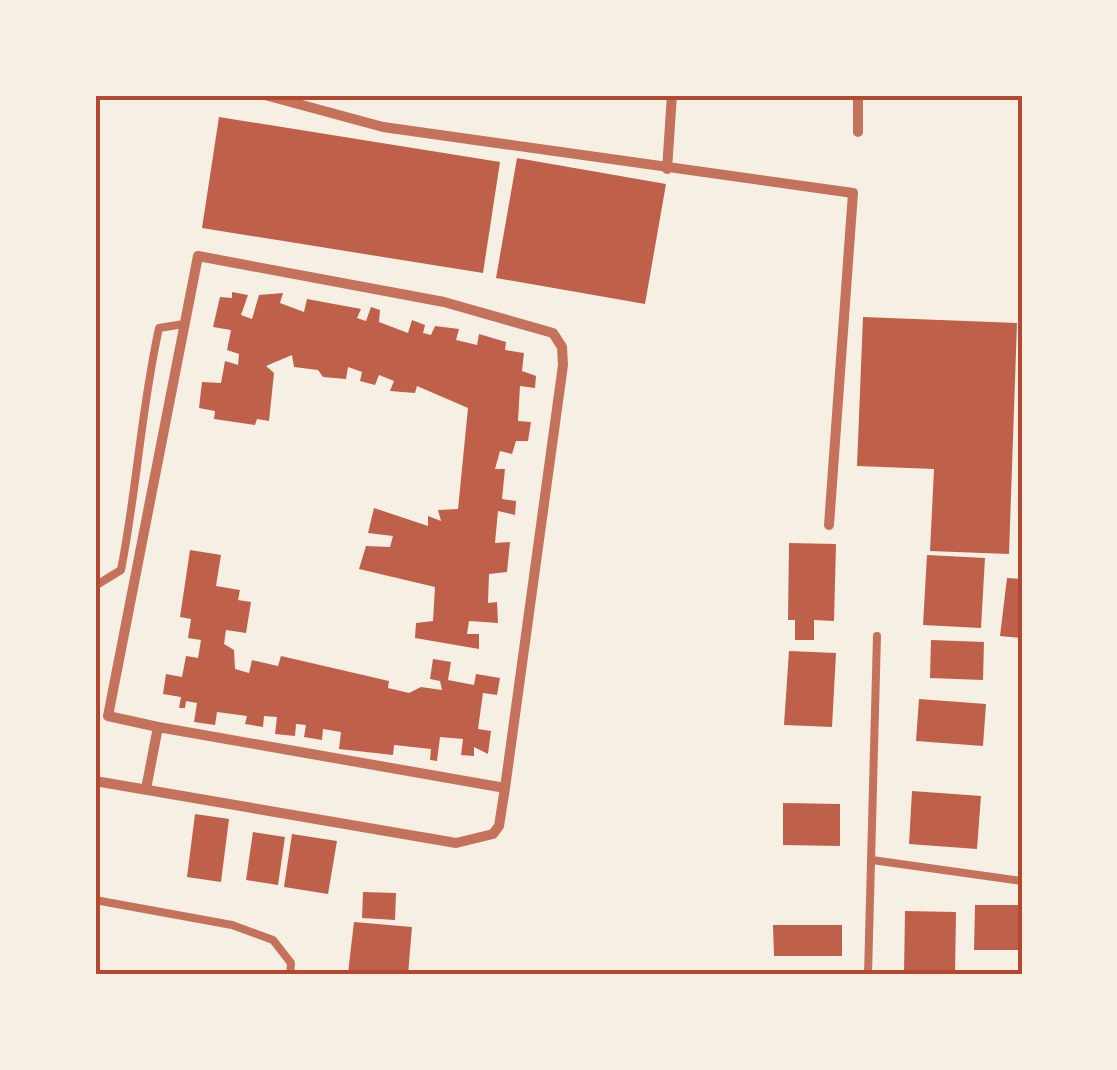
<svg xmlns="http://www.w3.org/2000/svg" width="1117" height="1070" font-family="'Asap Condensed',sans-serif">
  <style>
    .building { fill: #bf614a }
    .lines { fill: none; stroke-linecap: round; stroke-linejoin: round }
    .service { stroke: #c5725c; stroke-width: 8 }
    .minor { stroke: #c5725c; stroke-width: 10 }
    .neatline { fill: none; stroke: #b5482f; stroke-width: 4 }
  </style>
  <rect width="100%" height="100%" fill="#f6efe4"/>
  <path class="building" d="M219,117L500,162L483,273L202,228Z
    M517,158L666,184L645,304L496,278Z
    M232,292L248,295L241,315L252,319L259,295L283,293L280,303L304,312L307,299L361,309L357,318L366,321L371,307L380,310L379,322L408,333L412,320L425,325L423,333L431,335L435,326L459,329L456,340L477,345L479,334L506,342L505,350L524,353L522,371L536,376L535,388L520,386L518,421L531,422L528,441H516L512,454L500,451L495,469H505L502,499L516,501L515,515L498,511L495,543L510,542L507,572L489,574L488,603L497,602L498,623L469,621L467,634H479V649L415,638L416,623L433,621L435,587L359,569L366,546L390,547L393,536L368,533L374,508L428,526V516L441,521L438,510L458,509L468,408L417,386L415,393L390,391L394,381L379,375L375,385L360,381L362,372L348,367L346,379L323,377L318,370L294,367L292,355L266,366L274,373L269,421L257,419L255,425L214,419L215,411L199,408L202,382L221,383L225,361L238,365L239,354L227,350L231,330L213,327L220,297L232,298Z
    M863,317L1017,323L1009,554L930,551L934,469L857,466Z
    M789,543L836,544L834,621L814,620V640H795V620H788Z
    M190,550L221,555L216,586L240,590L238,600L251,602L246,633L226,630L224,644L234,650L235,669L249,673L252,660L278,666L281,656L389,681L388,688L409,693L421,687L442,690L440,681L430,679L433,659L451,662L448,680L474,685L476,674L500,678L497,695L483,693L478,729L491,731L488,754L474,747V756L461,755L463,739L440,737L437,761L430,760L431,749L394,745L393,755L339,749L341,732L323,729L322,740L304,737L306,725L296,724L295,736L275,734L277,717L264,716L263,727L245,724L247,716L217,712L215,725L194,722L197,703L186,701L185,708H179L181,697L163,694L166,674L182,677L186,656L198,658L201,640L188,638L191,619L180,617Z
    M927,555L985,558L981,628L923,625Z
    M1007,578L1022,579V638L1000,636Z
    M931,640L984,642L983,680L930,678Z
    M789,651L836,653L832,727L784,725Z
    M919,699L986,704L983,746L916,741Z
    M912,791L981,796L977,849L909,844Z
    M783,803L840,804V846L783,845Z
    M195,814L229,819L221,882L187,877Z
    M253,832L285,837L278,885L246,880Z
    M292,834L337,841L328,894L284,887Z
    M363,892L396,893L395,920L362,918Z
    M975,905H1022V950H974Z
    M905,911L956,912L955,975H904Z
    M354,922L412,927L408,975L348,973Z
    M773,925H842V956H774Z"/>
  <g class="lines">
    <path class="service" d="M95,586L121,570C137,489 141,409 159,328L184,324
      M872,860L1022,881
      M95,900L232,925L273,940L291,963L290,975
      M868,975L877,636"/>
    <path class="minor" d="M265,95L383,127L853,193L829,525
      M858,132V95
      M667,169L672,95
      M158,727L505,788
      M95,781L456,843L493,834L499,826L505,788L563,365L562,347L553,333L444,302L198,256L108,716L158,727L146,789"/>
  </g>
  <rect width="1117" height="1070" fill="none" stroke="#f6efe4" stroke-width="195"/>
  <rect x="98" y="98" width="922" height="874" class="neatline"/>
</svg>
